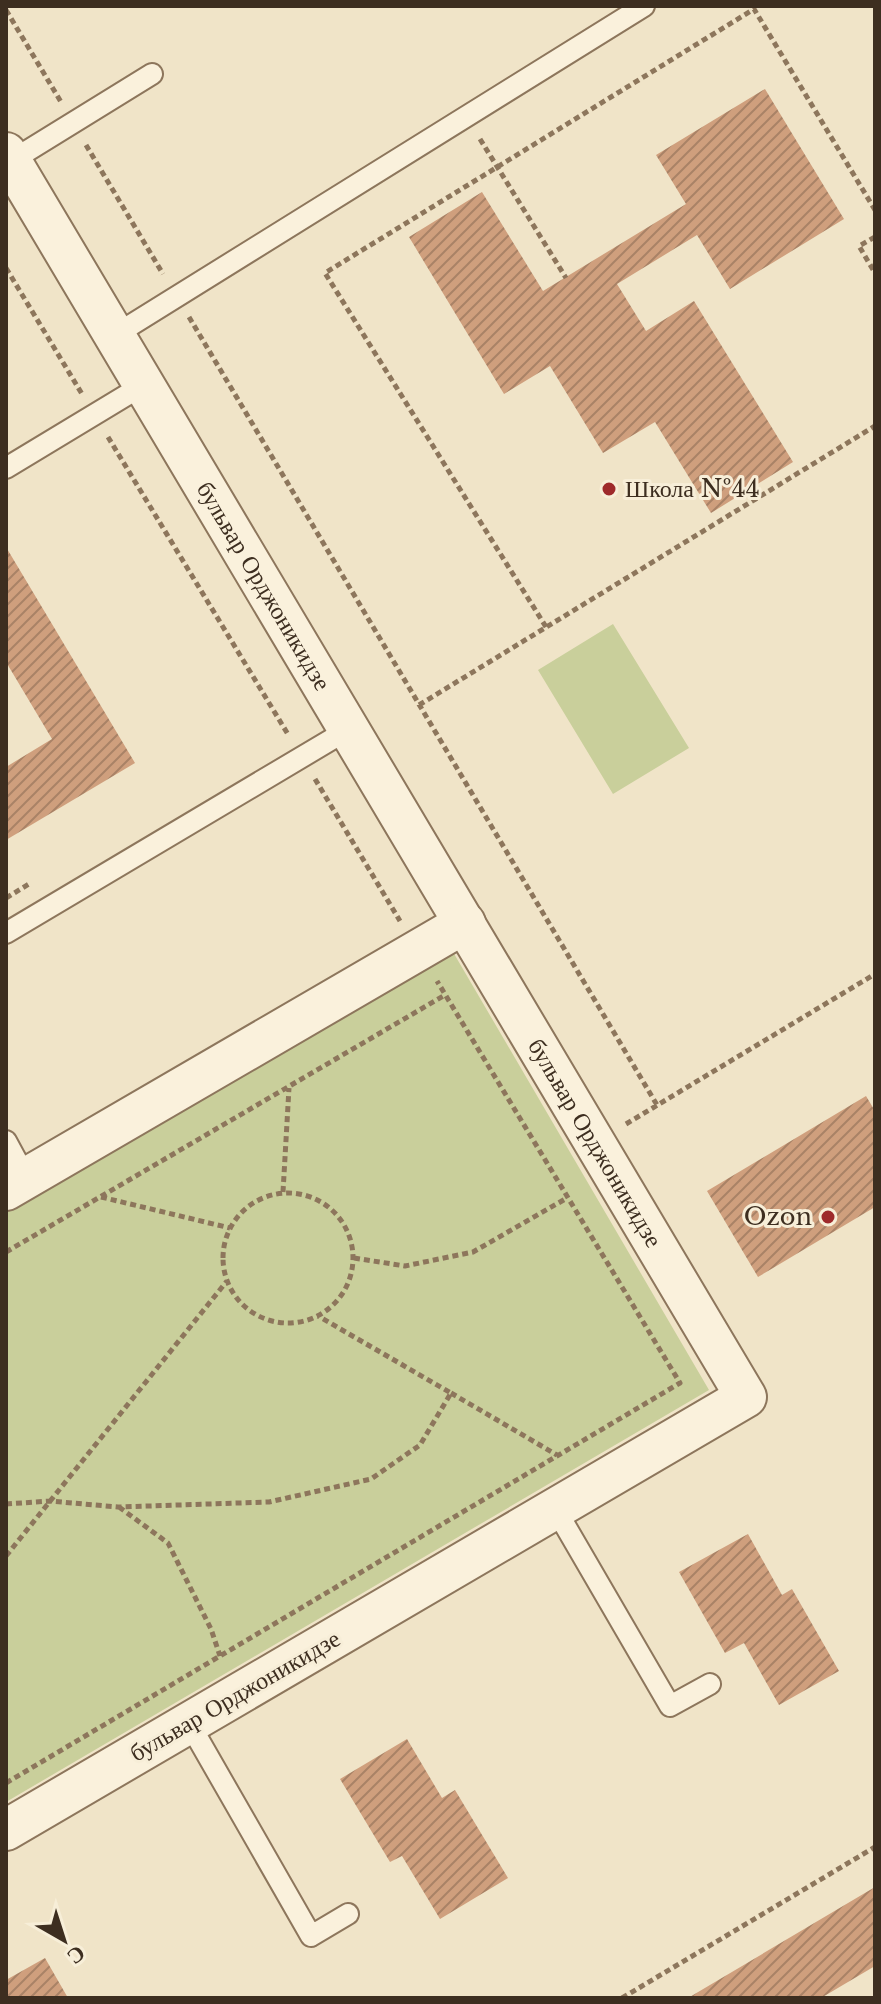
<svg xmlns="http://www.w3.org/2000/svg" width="881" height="2004" font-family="'Libre Baskerville',serif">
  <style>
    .park { fill: #c9cf9b }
    .building { fill: url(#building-hatch) }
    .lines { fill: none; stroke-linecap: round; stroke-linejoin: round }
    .lane-casing { stroke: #8d765c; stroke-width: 24 }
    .street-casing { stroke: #8d765c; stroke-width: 44 }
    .path { stroke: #8d765c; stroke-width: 5; stroke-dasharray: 6 4; stroke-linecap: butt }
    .lane { stroke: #faf1dc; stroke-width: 20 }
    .street { stroke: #faf1dc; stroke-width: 40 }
    .poi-dot { fill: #9e2a2b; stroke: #f7eed8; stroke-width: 3 }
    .labels { text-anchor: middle; stroke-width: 6; stroke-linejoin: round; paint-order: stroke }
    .poi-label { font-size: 24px; fill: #3d2e20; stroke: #f7eed8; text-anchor: start }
    .street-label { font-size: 24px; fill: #3d2e20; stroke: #f7eed8 }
  </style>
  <defs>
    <pattern id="building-hatch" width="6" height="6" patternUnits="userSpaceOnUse" patternTransform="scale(2)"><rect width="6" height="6" fill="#cf9f7d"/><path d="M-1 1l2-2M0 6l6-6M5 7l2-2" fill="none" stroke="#a98266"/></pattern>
  </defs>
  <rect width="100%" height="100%" fill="#f0e4c8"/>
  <path class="park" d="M613,624L689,748L613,794L538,670Z
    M453,952L709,1390L6,1802V1213Z"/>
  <path class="building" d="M765,89L844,219L730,289L697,235L617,284L646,331L694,301L793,462L711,513L655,422L603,453L550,366L504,394L409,237L482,192L543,291L686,204L656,155Z
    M6,547L135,763L6,840V767L52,739L6,662Z
    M866,1096L875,1111V1207L758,1277L707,1191Z
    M748,1534L782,1595L792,1589L839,1671L779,1705L744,1643L725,1653L679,1572Z
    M407,1739L442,1798L455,1790L508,1878L440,1919L402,1856L390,1862L340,1779Z
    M875,1887V1966L821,1998H688Z
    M45,1958L68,1998H6V1980Z"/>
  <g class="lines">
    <defs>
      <path id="lane" d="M11,161L152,74
        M115,335L644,6
        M6,468L145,384
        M6,933L349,729
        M6,1141L26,1178
        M556,1510L670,1706L710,1684
        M189,1723L311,1936L348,1914"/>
      <g id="street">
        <path id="s1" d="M6,153L746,1397L6,1830"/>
        <path d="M6,1190L465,923"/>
      </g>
    </defs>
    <use href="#lane" class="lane-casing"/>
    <use href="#street" class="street-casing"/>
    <path class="path" d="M6,10L61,102
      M480,139L566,278
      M86,145L163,274
      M875,237L859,246L875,273
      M6,268L82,394
      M189,317L657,1105
      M108,437L289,736
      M546,627L325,273L754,9L875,210
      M419,705L875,426
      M315,779L400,921
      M6,898L29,884
      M626,1124L875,974
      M283,1192L289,1088
      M223 1258a65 65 0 1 1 130 0a65 65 0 1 1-130 0Z
      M101,1197L230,1228
      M6,1252L445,995
      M354,1258L405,1266L473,1252L567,1198
      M451,1393L557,1455
      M6,1504L50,1501L118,1507L269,1502L371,1479L420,1445L451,1393L318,1316
      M119,1507L168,1543L211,1629L220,1656
      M6,1556L227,1281
      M6,1783L680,1383L437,981
      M622,1998L875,1847"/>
    <use href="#lane" class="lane"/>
    <use href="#street" class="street"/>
  </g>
  <g class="poi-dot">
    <circle cx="609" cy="489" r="8"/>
    <circle cx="828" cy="1217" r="8"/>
  </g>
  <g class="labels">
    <g class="poi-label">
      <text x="625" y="497">Школа №44</text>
      <text x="812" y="1225" text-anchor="end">Ozon</text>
    </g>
    <g class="street-label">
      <text dy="8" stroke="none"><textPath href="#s1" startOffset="504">бульвар Орджоникидзе</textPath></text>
      <text dy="8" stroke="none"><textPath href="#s1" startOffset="1152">бульвар Орджоникидзе</textPath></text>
      <text transform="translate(235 1696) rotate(-30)" y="8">бульвар Орджоникидзе</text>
    </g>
  </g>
  <rect width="881" height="2004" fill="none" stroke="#3d2e20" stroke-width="16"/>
  <g transform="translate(64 1940) rotate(141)" stroke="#f7eed8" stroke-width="6" paint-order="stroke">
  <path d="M0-6L14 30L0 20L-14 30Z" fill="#3d2e20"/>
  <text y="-12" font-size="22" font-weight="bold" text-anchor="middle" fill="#3d2e20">С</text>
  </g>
</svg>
